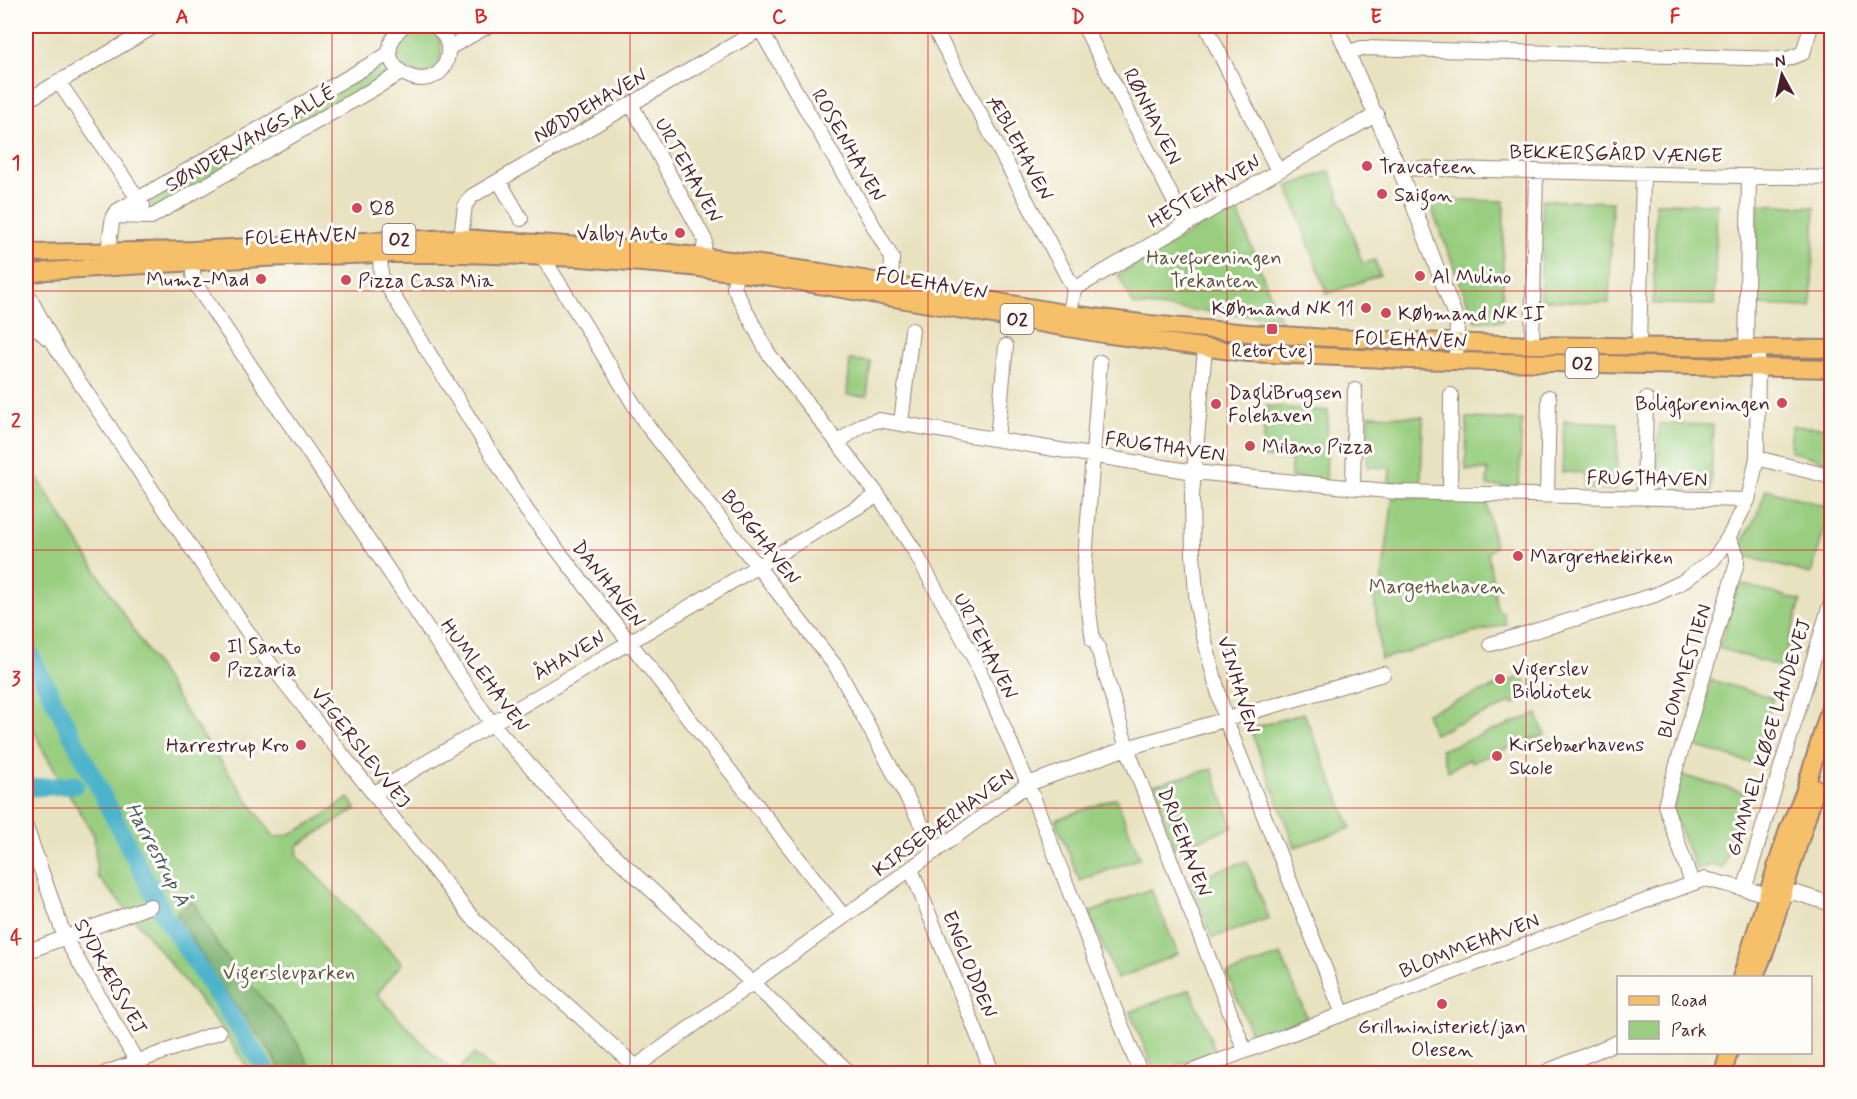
<svg xmlns="http://www.w3.org/2000/svg" width="1857" height="1099" font-family="Mynerve,sans-serif">
  <style>
    .green { fill: #99ce80; stroke: #727656; stroke-width: 1.5 }
    .forest { fill: #7ab16e; stroke: #62684c; stroke-width: 1.5 }
    .lines { fill: none; stroke-linecap: round; stroke-linejoin: round }
    .river { stroke: #4bb3ca; stroke-width: 18 }
    .minor-casing { stroke: #998076; stroke-width: 16 }
    .major-casing { stroke: #998076; stroke-width: 20 }
    .minor { stroke: #fff; stroke-width: 14 }
    .major { stroke: #f6c06b; stroke-width: 16 }
    .grid { fill: none; stroke: #d62828; stroke-width: 1.5; stroke-opacity: 0.55 }
    .poi-dot { fill: #d1495b; stroke: #fdfcf7; stroke-width: 2 }
    .labels { text-anchor: middle; stroke-width: 6; stroke-linejoin: round; paint-order: stroke }
    .shield { fill: #fdfcf7; stroke: #806168; stroke-width: 1.5 }
    .shield-label { font-size: 18px; font-weight: bold; fill: #4a1f2b }
    .street-label { font-size: 20px; fill: #4a1f2b; stroke: #fdfcf7 }
    .poi-label { font-size: 20px; fill: #4a1f2b; stroke: #fdfcf7; text-anchor: start }
    .park-label { font-size: 20px; fill: #625444; stroke: #fdfcf7 }
    .water-label { font-size: 21px; font-style: italic; fill: #4a5a6b; stroke: #fdfcf7 }
    .neatline { fill: none; stroke: #d62828; stroke-width: 2 }
    .grid-label { font-size: 20px; text-anchor: middle; font-weight: bold; fill: #d62828 }
  </style>
  <rect width="100%" height="100%" fill="#fdfcf7"/>
  <filter id="ink" filterUnits="userSpaceOnUse"><feTurbulence type="fractalNoise" baseFrequency=".0167" numOctaves="2"/><feDisplacementMap in="SourceGraphic" scale="12" xChannelSelector="R" yChannelSelector="G"/><feConvolveMatrix kernelMatrix="1 2 1 2 8 2 1 2 1" color-interpolation-filters="sRGB"/></filter>
  <filter id="wash" filterUnits="userSpaceOnUse"><feTurbulence type="fractalNoise" baseFrequency=".008" numOctaves="4" result="noise"/><feDisplacementMap in="SourceGraphic" scale="24" xChannelSelector="R" yChannelSelector="G"/><feGaussianBlur stdDeviation="1.35" result="paint"/><feColorMatrix in="noise" values="0 0 0 0 0 0 0 0 0 0 0 0 0 0 0 0 0 1.4 0 .05"/><feComposite in="paint" operator="in"/></filter>
  <g filter="url(#wash)">
    <rect width="100%" height="100%" fill="#e8e2c0"/>
    <path class="green" d="M416,27C442,27 444,44 439,65L423,75L400,66L395,49L404,32Z
      M386,62L394,74L156,211L148,200Z
      M1330,171L1363,264L1375,260L1380,275L1327,294L1288,186Z
      M1428,199L1504,201L1502,321H1475Z
      M1542,200L1612,202L1609,303L1541,300Z
      M1656,203L1717,204L1714,305L1653,304Z
      M1758,204L1815,207L1811,307L1754,305Z
      M1236,206L1279,318L1134,305L1118,275Z
      M850,360L871,362L867,396L847,395Z
      M1266,406L1328,411L1326,480L1291,477V460L1262,457Z
      M1369,415L1423,417L1421,484L1389,483L1390,468L1367,467Z
      M1467,418L1522,420L1519,487L1487,486L1488,470H1466Z
      M1564,421L1618,423L1616,490L1584,489V473L1562,472Z
      M1659,424L1713,425L1711,492L1679,491V476L1657,475Z
      M1791,426L1831,428V463L1790,451Z
      M26,460L187,714L274,837C299,836 328,811 349,798L356,809L297,846L298,857L402,963L377,994L428,1049L455,1073H251L220,1026L138,923L97,876L94,835L42,749L26,710Z
      M1766,489L1831,508L1811,574L1745,556L1741,545L1758,513Z
      M1393,497L1486,499L1495,547L1488,553L1497,609L1503,612L1506,624L1381,659L1374,596L1381,587Z
      M1739,583L1801,601L1781,667L1719,648Z
      M1523,676L1531,697L1512,704L1510,701L1503,707L1458,724L1456,722L1448,728L1434,734L1426,713Z
      M1711,680L1773,698L1754,764L1692,745Z
      M1304,713L1351,828L1295,847L1250,729Z
      M1537,714L1545,735L1526,741L1524,740L1516,745L1472,762L1470,759L1448,771L1441,750Z
      M1212,769L1233,827L1174,849L1153,785Z
      M1681,775L1746,793L1723,868L1710,865L1696,870L1672,810Z
      M1116,798L1140,858L1080,881L1055,820Z
      M1247,861L1269,918L1212,938L1190,880Z
      M1151,889L1178,954L1117,979L1089,913Z
      M1281,955L1307,1017L1254,1040L1227,974Z
      M1190,989L1216,1052L1155,1073L1130,1012Z
      M474,1054L497,1073H456Z"/>
    <path class="forest" d="M192,901C202,917 211,937 223,952C255,994 293,1022 312,1073H283L272,1054L218,982L176,913Z"/>
    <g class="lines">
      <path class="river" d="M26,646L164,915L269,1074
        M26,788L75,785"/>
    </g>
  </g>
  <g filter="url(#ink)">
    <g class="lines">
      <defs>
        <path id="minor" d="M403,26C358,68 441,105 448,54C450,42 444,33 435,26
          M933,26L1074,289
          M1084,26L1186,224
          M1206,26L1278,171
          M1336,26L1399,168L1454,313L1457,325L1456,361
          M760,29L892,258L891,284
          M449,48L488,26
          M1349,52L1362,48L1787,59L1803,53L1811,26
          M58,81L143,206
          M26,101L155,26
          M631,104L705,240L703,256
          M1399,168L1832,178
          M499,181L521,219
          M113,216L151,217L401,73
          M461,238L465,205L472,196L766,26
          M108,251L113,216L117,211L390,53
          M380,254L381,276L527,511L844,917
          M542,256L646,424L837,668L936,851
          M192,262L194,282L492,724L595,838L851,1074
          M736,272L734,288L768,353L878,495L914,550L976,662L1028,784L1108,992L1141,1074
          M26,291L57,349L262,653L285,683L471,916L508,952L644,1074
          M1070,314L1074,289L1377,114
          M26,317L47,338
          M1532,345L1536,171
          M1639,346L1643,174
          M1205,348L1192,495L1193,554L1197,606L1202,630L1225,718L1343,1014
          M1746,349L1749,176
          M901,423L912,330
          M997,439L1006,346
          M837,443L862,425L878,420L1194,472L1397,492L1748,500
          M1757,458L1832,477
          M1353,487L1355,390
          M1450,493L1451,395
          M1547,495L1549,397
          M1644,497L1646,399
          M1093,641L1084,573L1100,362
          M1491,644L1655,595L1682,582L1713,560L1728,538L1748,500L1757,458L1758,349
          M1097,645L1127,748L1245,1051
          M373,794L878,495
          M26,827L65,938L144,1074
          M911,869L993,1074
          M1692,883L1665,805L1737,563V555L1728,538
          M1745,887L1832,598
          M26,952L150,906
          M637,1066L1028,784L1127,748L1383,674
          M103,1074L219,1032
          M1185,1074L1477,963L1705,879L1769,895L1796,893L1832,904
          M1541,1074L1618,1042"/>
        <path id="major" d="M26,253L192,250L363,241L463,238L654,251L738,261L821,272L1070,314L1149,324L1249,333L1329,338L1532,345L1832,349
          M26,275L47,271L261,258L380,254H461L581,258L691,267L772,277L1103,334L1247,353L1409,360L1832,369
          M1741,978L1788,830L1804,793L1832,701
          M1754,978L1765,952L1816,788
          M1723,1074L1729,1052"/>
      </defs>
      <use href="#minor" class="minor-casing"/>
      <use href="#major" class="major-casing"/>
      <use href="#minor" class="minor"/>
      <use href="#major" class="major"/>
    </g>
  </g>
  <path class="grid" d="M332,26V1074M630,26V1074M928,26V1074M1227,26V1074M1526,26V1074M26,291H1832M26,550H1832M26,808H1832"/>
  <g class="poi-dot">
    <circle cx="1367" cy="166" r="6"/>
    <circle cx="1382" cy="194" r="6"/>
    <circle cx="357" cy="208" r="6"/>
    <circle cx="680" cy="233" r="6"/>
    <circle cx="1420" cy="276" r="6"/>
    <circle cx="261" cy="279" r="6"/>
    <circle cx="346" cy="280" r="6"/>
    <circle cx="1366" cy="308" r="6"/>
    <circle cx="1386" cy="313" r="6"/>
    <rect x="1266" y="323" width="12" height="12" rx="3"/>
    <circle cx="1782" cy="403" r="6"/>
    <circle cx="1216" cy="404" r="6"/>
    <circle cx="1250" cy="446" r="6"/>
    <circle cx="1518" cy="556" r="6"/>
    <circle cx="215" cy="657" r="6"/>
    <circle cx="1500" cy="679" r="6"/>
    <circle cx="301" cy="745" r="6"/>
    <circle cx="1497" cy="756" r="6"/>
    <circle cx="1442" cy="1004" r="6"/>
  </g>
  <g class="labels">
    <g class="shield">
      <rect x="382.5" y="224" width="33" height="30" rx="4.5"/>
      <rect x="1000.5" y="304" width="33" height="30" rx="4.5"/>
      <rect x="1565.5" y="348" width="33" height="30" rx="4.5"/>
    </g>
    <g class="shield-label">
      <text x="399" y="245">O2</text>
      <text x="1017" y="325">O2</text>
      <text x="1582" y="369">O2</text>
    </g>
    <g class="street-label">
      <text transform="translate(590 105) rotate(-30)" y="7">NØDDEHAVEN</text>
      <text transform="translate(1153 116) rotate(63)" y="7">RØNHAVEN</text>
      <text transform="translate(250 138) rotate(-30)" y="7">SØNDERVANGS ALLÉ</text>
      <text transform="translate(849 145) rotate(60)" y="7">ROSENHAVEN</text>
      <text transform="translate(1021 148) rotate(62)" y="7">ÆBLEHAVEN</text>
      <text transform="translate(1616 153) rotate(1)" y="7">BEKKERSGÅRD VÆNGE</text>
      <text transform="translate(689 170) rotate(61)" y="7">URTEHAVEN</text>
      <text transform="translate(1204 191) rotate(-30)" y="7">HESTEHAVEN</text>
      <text transform="translate(301 236) rotate(-2)" y="7">FOLEHAVEN</text>
      <text transform="translate(932 283) rotate(10)" y="7">FOLEHAVEN</text>
      <text transform="translate(1411 339) rotate(2)" y="7">FOLEHAVEN</text>
      <text transform="translate(1165 446) rotate(8)" y="7">FRUGTHAVEN</text>
      <text transform="translate(1647 478) rotate(1)" y="7">FRUGTHAVEN</text>
      <text transform="translate(761 537) rotate(52)" y="7">BORGHAVEN</text>
      <text transform="translate(609 584) rotate(52)" y="7">DANHAVEN</text>
      <text transform="translate(986 646) rotate(63)" y="7">URTEHAVEN</text>
      <text transform="translate(569 655) rotate(-30)" y="7">ÅHAVEN</text>
      <text transform="translate(1684 671) rotate(-73)" y="7">BLOMMESTIEN</text>
      <text transform="translate(485 675) rotate(54)" y="7">HUMLEHAVEN</text>
      <text transform="translate(1239 685) rotate(73)" y="7">VINHAVEN</text>
      <text transform="translate(1768 737) rotate(-73)" y="7">GAMMEL KØGE LANDEVEJ</text>
      <text transform="translate(361 747) rotate(52)" y="7">VIGERSLEVVEJ</text>
      <text transform="translate(943 822) rotate(-36)" y="7">KIRSEBÆRHAVEN</text>
      <text transform="translate(1185 842) rotate(69)" y="7">DRUEHAVEN</text>
      <text transform="translate(1469 945) rotate(-21)" y="7">BLOMMEHAVEN</text>
      <text transform="translate(970 964) rotate(68)" y="7">ENGLODDEN</text>
      <text transform="translate(111 976) rotate(61)" y="7">SYDKÆRSVEJ</text>
    </g>
    <g class="poi-label">
      <text x="1379" y="173">Travcafeen</text>
      <text x="1394" y="201">Saigon</text>
      <text x="369" y="215">Q8</text>
      <text x="668" y="240" text-anchor="end">Valby Auto</text>
      <text x="1432" y="283">Al Mulino</text>
      <text x="249" y="286" text-anchor="end">Mumz-Mad</text>
      <text x="358" y="287">Pizza Casa Mia</text>
      <text x="1354" y="315" text-anchor="end">Købmand NK 11</text>
      <text x="1398" y="320">Købmand NK II</text>
      <text x="1272" y="357" text-anchor="middle">Retortvej</text>
      <text x="1228" y="399">DagliBrugsen<tspan x="1228" dy="23">Folehaven</tspan></text>
      <text x="1770" y="410" text-anchor="end">Boligforeningen</text>
      <text x="1262" y="453">Milano Pizza</text>
      <text x="1530" y="563">Margrethekirken</text>
      <text x="227" y="653">Il Santo<tspan x="227" dy="23">Pizzaria</tspan></text>
      <text x="1512" y="675">Vigerslev<tspan x="1512" dy="23">Bibliotek</tspan></text>
      <text x="1509" y="751">Kirsebærhavens<tspan x="1509" dy="23">Skole</tspan></text>
      <text x="289" y="752" text-anchor="end">Harrestrup Kro</text>
      <text x="1442" y="1033" text-anchor="middle">Grillministeriet/jan<tspan x="1442" dy="23">Olesen</tspan></text>
    </g>
    <g class="park-label">
      <text x="1214" y="264">Haveforeningen<tspan x="1214" dy="23">Trekanten</tspan></text>
      <text x="1437" y="593">Margethehaven</text>
      <text x="289" y="979">Vigerslevparken</text>
    </g>
    <g class="water-label">
      <text transform="translate(158 854) rotate(62)" y="7">Harrestrup Å</text>
    </g>
  </g>
  <rect width="1857" height="1099" fill="none" stroke="#fdfcf7" stroke-width="66"/>
  <rect x="1617" y="976" width="195" height="78" fill="#fdfcf7" stroke="#b5a4a5" stroke-width="1.5"/>
  <rect x="1629" y="996" width="30" height="9" fill="#f6c06b" stroke="#b5a4a5" stroke-width="1.5"/>
  <text x="1671" y="1006" font-size="18" fill="#4a1f2b">Road</text>
  <rect x="1629" y="1021" width="30" height="18" fill="#99ce80" stroke="#b5a4a5" stroke-width="1.5"/>
  <text x="1671" y="1036" font-size="18" fill="#4a1f2b">Park</text>
  <g transform="translate(1782 75) rotate(352)" stroke="#fdfcf7" stroke-width="4.5" paint-order="stroke">
  <path d="M0-4.5L10 22L0 15L-10 22Z" fill="#4a1f2b"/>
  <text y="-9" font-size="16" font-weight="bold" text-anchor="middle" fill="#4a1f2b">N</text>
  </g>
  <rect x="33" y="33" width="1791" height="1033" class="neatline"/>
  <g class="grid-label">
    <text x="182" y="23">A</text>
    <text x="481" y="23">B</text>
    <text x="779" y="23">C</text>
    <text x="1078" y="23">D</text>
    <text x="1376" y="23">E</text>
    <text x="1675" y="23">F</text>
    <text x="16" y="169">1</text>
    <text x="16" y="427">2</text>
    <text x="16" y="685">3</text>
    <text x="16" y="944">4</text>
  </g>
</svg>
